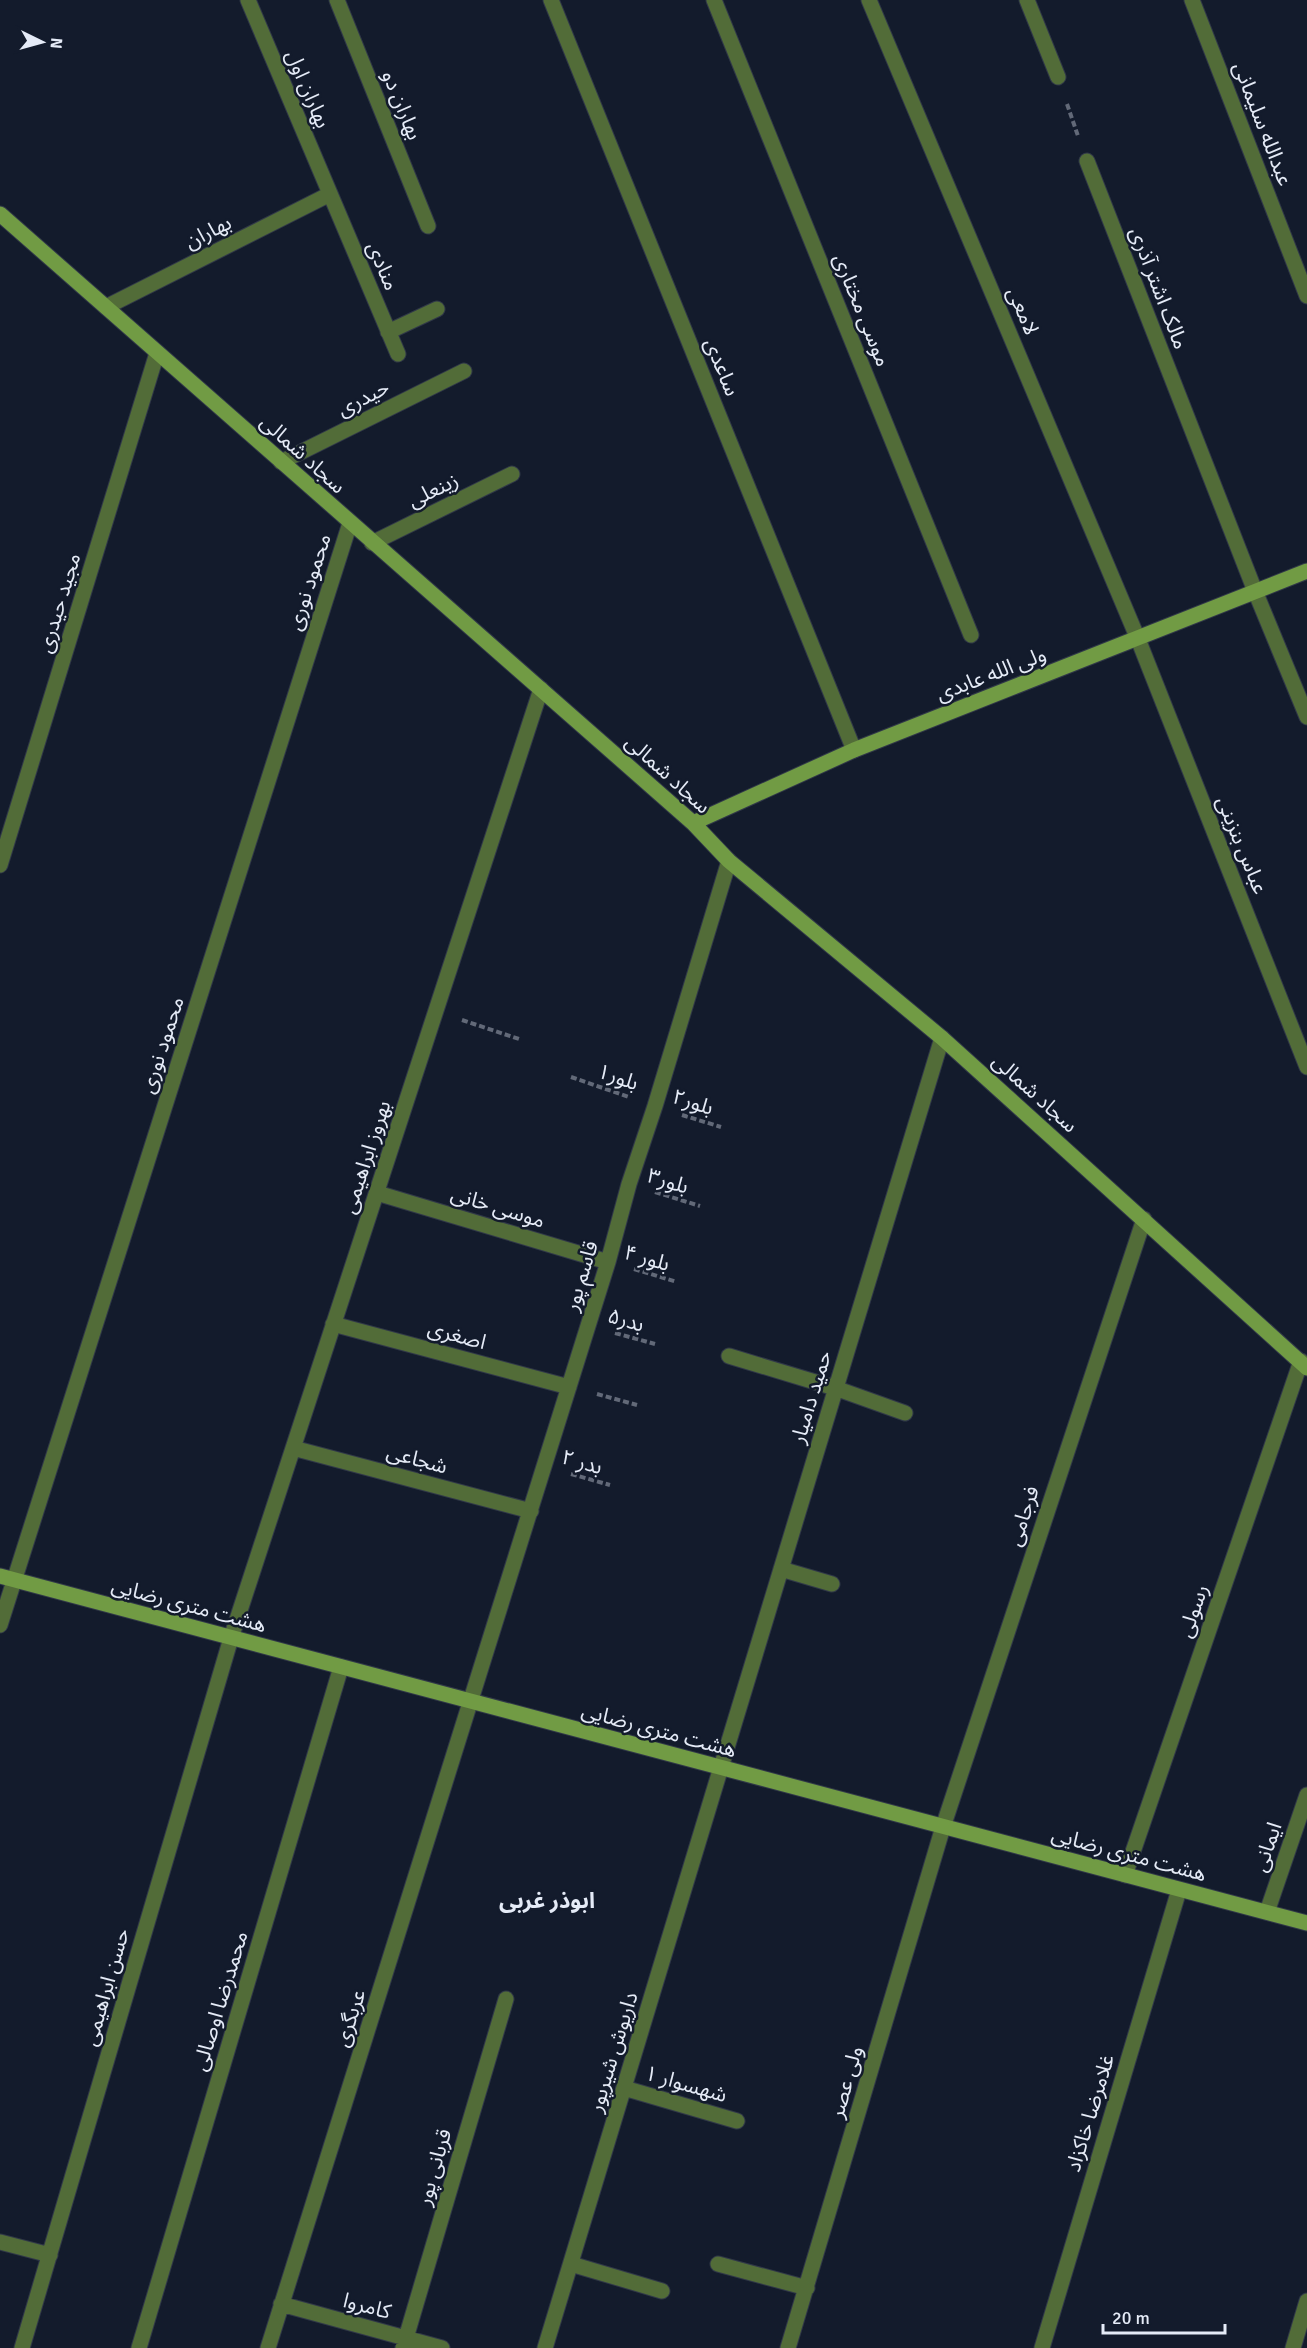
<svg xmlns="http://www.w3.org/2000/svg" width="1307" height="2348" font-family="Signika,'Noto Sans Arabic',sans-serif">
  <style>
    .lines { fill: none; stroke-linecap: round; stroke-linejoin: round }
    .street-casing { stroke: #303848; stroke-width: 17 }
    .secondary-casing { stroke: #303848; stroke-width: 17 }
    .path { stroke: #626978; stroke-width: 4; stroke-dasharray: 6 3; stroke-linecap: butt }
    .street { stroke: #526c38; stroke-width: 15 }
    .secondary { stroke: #719b44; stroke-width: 15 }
    .labels { text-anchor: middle; stroke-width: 5; stroke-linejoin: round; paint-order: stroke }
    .street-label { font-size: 21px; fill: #e5ebf7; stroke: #131b2c }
    .neighbourhood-label { font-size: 22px; font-weight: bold; fill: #e5ebf7; stroke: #131b2c }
  </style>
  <rect width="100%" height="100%" fill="#131b2c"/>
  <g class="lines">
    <defs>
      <path id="street" d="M248,0L398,354
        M337,0L428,226
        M551,0L854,750
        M714,0L971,635
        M869,0L1138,639L1307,1067
        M1027,0L1058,77
        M1192,0L1307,296
        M1087,161L1255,591L1307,717
        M106,307L330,194
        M388,332L437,309
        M281,462L464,371
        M372,543L512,474
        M0,865L157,353
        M377,1193L608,1262
        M333,1324L569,1387
        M729,1356L835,1388L905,1413
        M293,1448L531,1511
        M781,1569L832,1584
        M0,1625L350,523
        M1125,1875L1301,1361
        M1267,1912L1307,1795
        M624,2088L737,2121
        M0,2242L50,2255
        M571,2264L662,2291
        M718,2264L807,2288
        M281,2304L442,2348
        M22,2348L231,1638L541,689
        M139,2348L341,1667
        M268,2348L608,1262L629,1184L655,1106L729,861
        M403,2348L506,1999
        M545,2348L942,1038
        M788,2348L943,1827L1144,1219
        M1042,2348L1179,1890
        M1293,2348L1307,2301"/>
      <path id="secondary" d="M0,214L693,823L729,861L942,1038L1307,1368
        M693,823L854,750L1307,571
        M0,1576L1307,1923"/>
    </defs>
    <use href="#street" class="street-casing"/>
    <use href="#secondary" class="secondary-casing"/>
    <path class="path" d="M1067,104L1078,136
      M462,1020L519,1039
      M571,1077L629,1097
      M682,1115L721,1127
      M655,1192L700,1206
      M634,1269L677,1282
      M615,1333L655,1344
      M597,1394L637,1405
      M571,1474L610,1485"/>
    <use href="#street" class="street"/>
    <use href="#secondary" class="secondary"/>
  </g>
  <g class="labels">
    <g class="street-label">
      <text transform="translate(308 89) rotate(67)" y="7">بهاران اول</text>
      <text transform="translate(402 105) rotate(68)" y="7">بهاران دو</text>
      <text transform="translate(1263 124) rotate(69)" y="7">عبدالله سلیمانی</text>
      <text transform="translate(208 232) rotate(-27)" y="7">بهاران</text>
      <text transform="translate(383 266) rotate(67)" y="7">منادی</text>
      <text transform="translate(1159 288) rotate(69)" y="7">مالک اشتر آذری</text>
      <text transform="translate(862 310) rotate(68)" y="7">موسی مختاری</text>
      <text transform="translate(1023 311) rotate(67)" y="7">لامعی</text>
      <text transform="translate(722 367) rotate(68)" y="7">ساعدی</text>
      <text transform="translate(363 398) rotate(-27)" y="7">حیدری</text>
      <text transform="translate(303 454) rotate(42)" y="7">سجاد شمالی</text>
      <text transform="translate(433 490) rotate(-26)" y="7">زینعلی</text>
      <text transform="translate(309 582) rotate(-72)" y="7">محمود نوری</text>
      <text transform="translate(59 603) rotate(-73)" y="7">مجید حیدری</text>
      <text transform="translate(991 674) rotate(-21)" y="7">ولی الله عابدی</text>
      <text transform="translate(668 774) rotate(42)" y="7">سجاد شمالی</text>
      <text transform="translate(1242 845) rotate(68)" y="7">عباس بنزینی</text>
      <text transform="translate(162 1045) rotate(-72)" y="7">محمود نوری</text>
      <text transform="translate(618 1077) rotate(19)" y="7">بلور۱</text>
      <text transform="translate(1035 1093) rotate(42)" y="7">سجاد شمالی</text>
      <text transform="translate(693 1102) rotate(18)" y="7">بلور۲</text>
      <text transform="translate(366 1157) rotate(-72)" y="7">بهروز ابراهیمی</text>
      <text transform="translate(668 1181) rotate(17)" y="7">بلور۳</text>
      <text transform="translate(498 1207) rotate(17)" y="7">موسی خانی</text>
      <text transform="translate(647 1258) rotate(16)" y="7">بلور ۴</text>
      <text transform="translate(581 1276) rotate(-73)" y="7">قاسم پور</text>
      <text transform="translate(626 1320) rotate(16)" y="7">بدر۵</text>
      <text transform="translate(457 1335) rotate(15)" y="7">اصغری</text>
      <text transform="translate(811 1397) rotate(-73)" y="7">حمید دامیار</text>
      <text transform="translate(417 1459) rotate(15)" y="7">شجاعی</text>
      <text transform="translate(582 1462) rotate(16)" y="7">بدر ۲</text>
      <text transform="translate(1023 1516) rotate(-72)" y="7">فرجامی</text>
      <text transform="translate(189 1605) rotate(15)" y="7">هشت متری رضایی</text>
      <text transform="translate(1193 1611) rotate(-71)" y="7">رسولی</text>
      <text transform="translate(659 1730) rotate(15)" y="7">هشت متری رضایی</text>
      <text transform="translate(1267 1847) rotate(-71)" y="7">ایمانی</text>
      <text transform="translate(1129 1854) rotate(15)" y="7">هشت متری رضایی</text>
      <text transform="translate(106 1987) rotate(-74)" y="7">حسن ابراهیمی</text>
      <text transform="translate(220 2001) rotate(-73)" y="7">محمدرضا اوصالی</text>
      <text transform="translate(350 2018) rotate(-72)" y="7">عربگری</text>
      <text transform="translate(613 2052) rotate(-73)" y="7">داریوش شیرپور</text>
      <text transform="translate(846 2082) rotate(-74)" y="7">ولی عصر</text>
      <text transform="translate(686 2084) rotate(16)" y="7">شهسوار ۱</text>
      <text transform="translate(1090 2113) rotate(-73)" y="7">غلامرضا خاکزاد</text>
      <text transform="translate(434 2167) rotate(-74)" y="7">قربانی پور</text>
      <text transform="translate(367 2306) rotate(15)" y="7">کامروا</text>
    </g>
    <g class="neighbourhood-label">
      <text x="547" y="1908">ابوذر غربی</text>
    </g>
  </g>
  <g transform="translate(42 42) rotate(95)" stroke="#131b2c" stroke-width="4.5" paint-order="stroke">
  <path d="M0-4.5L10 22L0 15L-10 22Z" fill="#e5ebf7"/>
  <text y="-9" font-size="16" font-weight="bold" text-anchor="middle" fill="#e5ebf7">N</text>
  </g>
  <path d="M1103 2324v9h122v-9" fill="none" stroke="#e5ebf7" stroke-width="3"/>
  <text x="1112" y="2324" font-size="18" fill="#e5ebf7" stroke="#131b2c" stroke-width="4.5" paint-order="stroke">20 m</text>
</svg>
